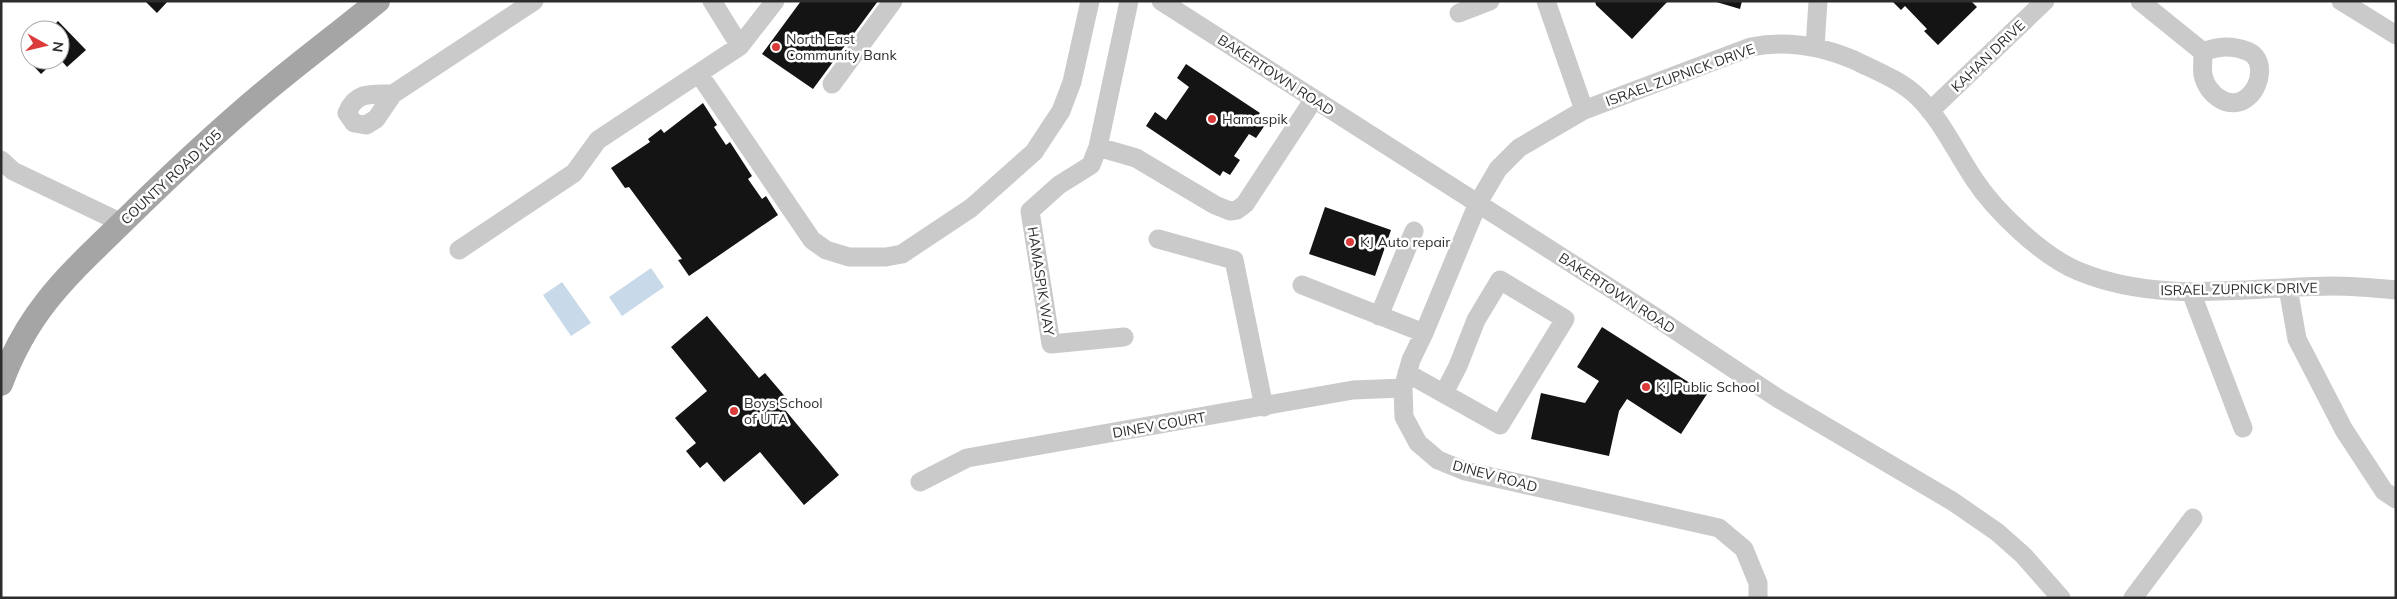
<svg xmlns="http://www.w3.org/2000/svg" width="2397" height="599" font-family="Mulish,sans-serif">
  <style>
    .water { fill: #c8d9e9 }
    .building { fill: #141414 }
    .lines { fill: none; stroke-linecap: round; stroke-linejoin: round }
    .minor { stroke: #cacaca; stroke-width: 19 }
    .major { stroke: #a5a5a5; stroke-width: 24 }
    .poi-dot { fill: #da3a39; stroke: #fff; stroke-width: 2 }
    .labels { text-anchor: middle; stroke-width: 5; stroke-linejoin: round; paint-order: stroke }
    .poi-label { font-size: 14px; fill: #2d2d2d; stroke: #fff; text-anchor: start }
    .street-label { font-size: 14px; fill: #2d2d2d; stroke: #fff }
  </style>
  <rect width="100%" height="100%" fill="#fff"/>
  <path class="water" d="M651,268L664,287L622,316L609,297Z
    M562,282L591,323L571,336L543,295Z"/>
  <path class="building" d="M145,1H168L157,13Z
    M801,1H878L813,89L762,54Z
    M1595,1H1668L1632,39L1596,5Z
    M1713,1H1742L1740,9Z
    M1892,1H1971L1977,7L1938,45L1924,31L1927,29L1905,6L1901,10Z
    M58,21L86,50L67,67L60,59V30H49Z
    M30,48V60H56L41,74L23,55Z
    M1186,64L1260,113L1255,119L1265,125L1256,138L1249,134L1234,156L1240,160L1230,175L1223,171L1220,176L1146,126L1155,112L1166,120L1189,87L1177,78Z
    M703,103L717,125L714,127L726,145L730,142L752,176L748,179L762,199L766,196L778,215L689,276L678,260L682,259L629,187L625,188L611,168L650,142L648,139L661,129L664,133Z
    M1325,207L1391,230L1375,276L1309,254Z
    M707,316L759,378L765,373L788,400L781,405L839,475L804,505L760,452L724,482L707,462L700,468L686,451L696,443L675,418L707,391L671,347Z
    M1602,327L1707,394L1681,434L1627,399L1619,411L1609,456L1531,439L1541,393L1585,403L1599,381L1577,367Z"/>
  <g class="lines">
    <path class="minor" d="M712,1L740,46
      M1161,1L1657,318L1779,399L1952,501L1997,532L2023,555L2061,598
      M1546,1L1584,110
      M2140,1L2203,52C2203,60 2202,68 2203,75C2207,95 2231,113 2249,96C2261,85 2266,58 2247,51C2231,45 2219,46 2203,52
      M2341,1L2396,35
      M1459,13L1490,1
      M1815,47L1818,1
      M699,74L812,240L826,250L849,257H886L902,254L971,208L1034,152L1061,111L1072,82L1090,1
      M832,84L893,1
      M393,94C372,94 356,91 347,113L354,123L366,125L376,119L393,94L534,1
      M1930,111L2045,1
      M1098,147L1136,158L1215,205L1230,211L1237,210L1245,204L1314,99
      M1,160L13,171L122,223
      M1158,239L1234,260L1264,407
      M459,250L574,173L598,140L740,46L775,1
      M1302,285L1424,333
      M2288,288L2297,339L2344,430L2384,491L2396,499
      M2191,292L2243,428
      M1379,316L1414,231
      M1124,337L1051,344L1030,211L1059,185L1091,165L1098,147L1129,1
      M1407,373L1500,425L1565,319L1500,280L1476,320L1458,366L1444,393
      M920,482L967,458L1353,390L1403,388
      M1758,598V583L1744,549L1719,528L1465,471L1438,460L1418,443L1404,417L1403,388L1411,360L1424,333L1478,203L1498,169L1519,148L1584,110L1751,47C1785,40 1821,46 1854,60C1876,71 1901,80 1919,98C1942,121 1956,152 1974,179C1995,211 2042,256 2078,271C2160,305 2245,287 2332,286C2353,286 2375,288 2396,290
      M2133,598L2193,518"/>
    <path class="major" d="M1,384C29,307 72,272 128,217C175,171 223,126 274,84C308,56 344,29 378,1"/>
  </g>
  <g class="poi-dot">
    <circle cx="776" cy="47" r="5"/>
    <circle cx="1212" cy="119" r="5"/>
    <circle cx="1350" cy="242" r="5"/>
    <circle cx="1646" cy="387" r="5"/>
    <circle cx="734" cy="411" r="5"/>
  </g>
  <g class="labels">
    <g class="poi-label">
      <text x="786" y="44">North East<tspan x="786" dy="16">Community Bank</tspan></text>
      <text x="1222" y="124">Hamaspik</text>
      <text x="1360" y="247">KJ Auto repair</text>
      <text x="1656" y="392">KJ Public School</text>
      <text x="744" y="408">Boys School<tspan x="744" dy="16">of UTA</tspan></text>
    </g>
    <g class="street-label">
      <text transform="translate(1988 56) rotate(-44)" y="5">KAHAN DRIVE</text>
      <text transform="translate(1276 75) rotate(33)" y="5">BAKERTOWN ROAD</text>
      <text transform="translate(1680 75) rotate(-20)" y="5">ISRAEL ZUPNICK DRIVE</text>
      <text transform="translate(171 177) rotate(-43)" y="5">COUNTY ROAD 105</text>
      <text transform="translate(1041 281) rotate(81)" y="5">HAMASPIK WAY</text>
      <text transform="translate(2239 289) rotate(-1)" y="5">ISRAEL ZUPNICK DRIVE</text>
      <text transform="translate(1617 293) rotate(33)" y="5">BAKERTOWN ROAD</text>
      <text transform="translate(1159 425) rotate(-10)" y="5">DINEV COURT</text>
      <text transform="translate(1495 476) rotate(15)" y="5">DINEV ROAD</text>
    </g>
  </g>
  <rect width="2397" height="599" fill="none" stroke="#2d2d2d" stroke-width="5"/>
  <g transform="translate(45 45) rotate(98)"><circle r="24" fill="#ffffff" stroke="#ababab"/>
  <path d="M0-4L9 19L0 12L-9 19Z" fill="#da3a39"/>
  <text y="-8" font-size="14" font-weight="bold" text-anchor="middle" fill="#2d2d2d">N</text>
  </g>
</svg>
